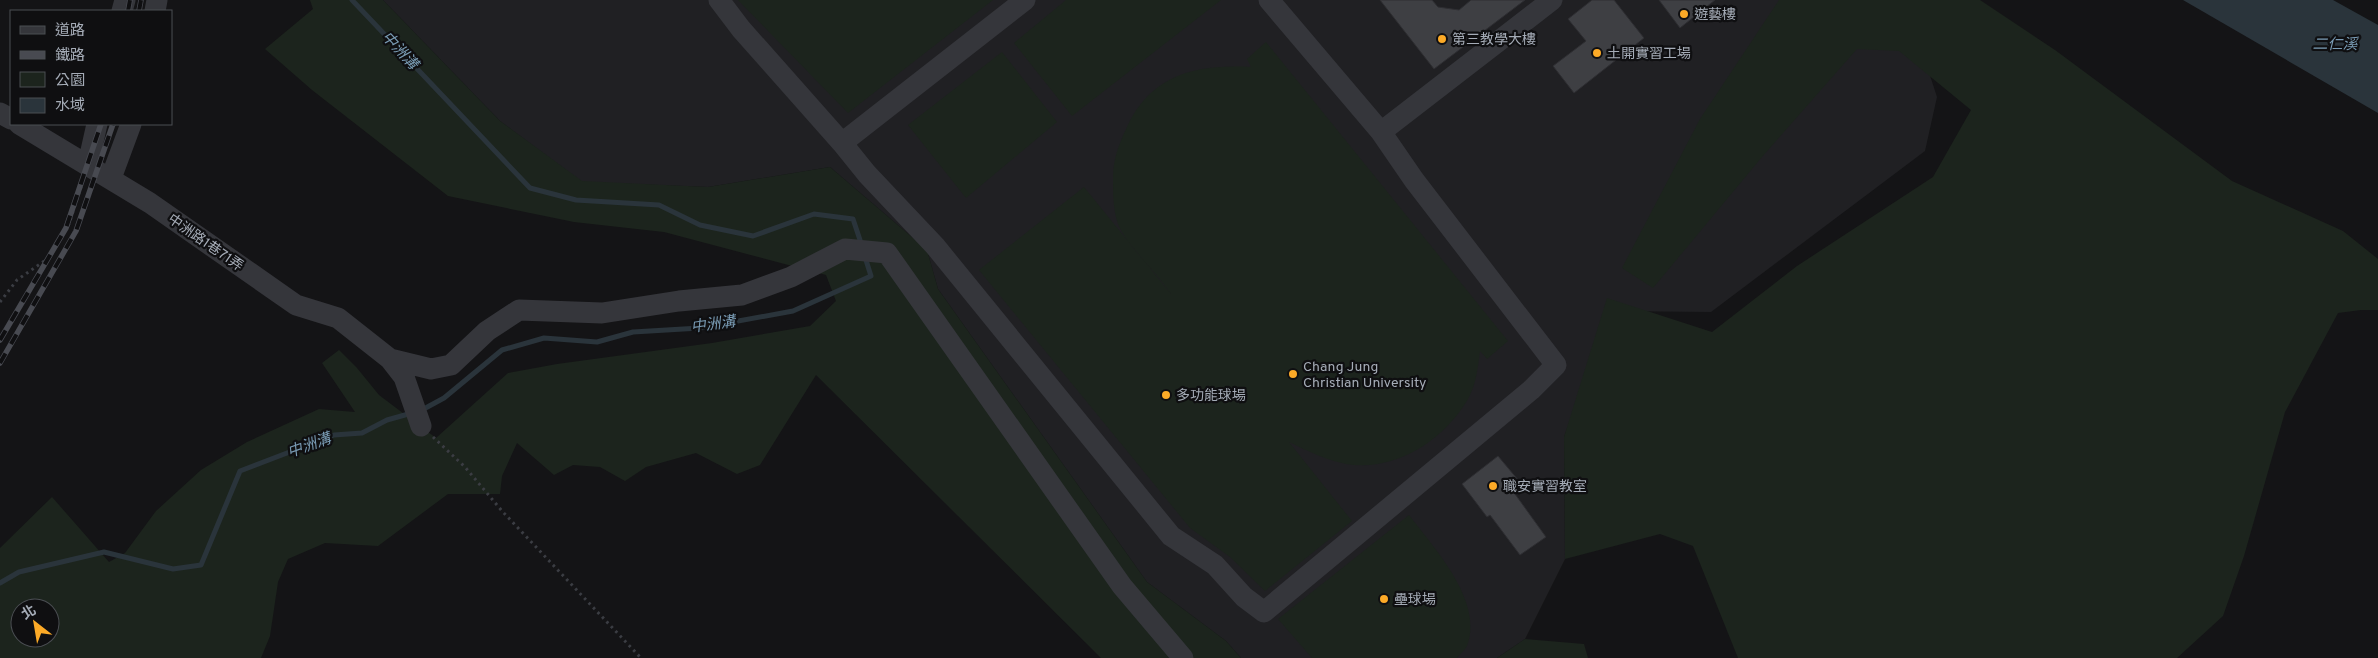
<svg xmlns="http://www.w3.org/2000/svg" width="2378" height="658" font-family="Overpass,'Noto Sans TC',sans-serif">
  <style>
    .built { fill: #202023 }
    .green { fill: #1c241d; fill-rule: evenodd }
    .water { fill: #2a343b }
    .lines { fill: none; stroke-linecap: round; stroke-linejoin: round }
    .stream { stroke: #2a343b; stroke-width: 5 }
    .building { fill: #3e3f43; stroke: #2e2e32 }
    .path { stroke: #3b3d43; stroke-width: 3; stroke-dasharray: 2.5 4; stroke-linecap: butt }
    .minor { stroke: #35363b; stroke-width: 21 }
    .rail-casing { stroke: #484a51; stroke-width: 5.5 }
    .rail { stroke: #0f0f11; stroke-width: 4; stroke-dasharray: 11; stroke-linecap: butt }
    .poi-dot { fill: #fcaa27; stroke: #0f0f11; stroke-width: 2 }
    .labels { text-anchor: middle; stroke-width: 4.5; stroke-linejoin: round; paint-order: stroke }
    .poi-label { font-size: 14px; fill: #a5acb7; stroke: #0f0f11; text-anchor: start }
    .street-label { font-size: 14px; fill: #a5acb7; stroke: #0f0f11 }
    .water-label { font-size: 15px; font-style: italic; fill: #7a9cb5; stroke: #0f0f11 }
  </style>
  <rect width="100%" height="100%" fill="#141416"/>
  <path class="built" d="M383,0H1896L1912,20L1937,97L1925,151L1711,312L1610,311L1564,437L1565,559L1525,639L1497,658H1241L1226,641L1147,582L938,289L927,250L830,167L708,187L582,182L500,121Z"/>
  <path class="green" d="M310,0H383L500,121L582,181L708,187L830,167L927,250L938,289L1147,582L1226,641L1241,658H1101L816,375L760,465L737,474L696,453L646,467L625,481L600,467L573,465L554,475L517,443L502,476L500,494H448L378,546L325,543L288,559L278,582L270,636L261,658H0V548L52,497L109,562L125,553L156,511L201,470L247,442L319,409L355,412L322,363L339,350L357,368L379,395L436,438L508,373L557,364L712,343L810,326L836,301L826,275L664,232L574,222L448,196L312,90L265,49L313,9ZM20,608H50V638H20Z
    M738,0H993L848,113Z
    M1066,0H1221L1072,116L1014,43Z
    M1779,0H1980L2055,50L2232,181L2343,231L2378,259V310H2361L2338,313L2285,412L2244,556L2223,616L2177,658H1738L1693,546L1660,534L1565,559L1564,437L1607,298L1712,332L1797,266L1933,177L1971,110L1899,51L1857,49L1762,157L1653,288L1622,268L1700,119Z
    M1266,42L1508,341L1487,359L1480,351C1478,367 1476,385 1468,399C1444,440 1396,472 1346,464C1327,460 1307,451 1289,442L1352,521L1265,591L1230,557L1190,528L979,270L1084,187L1171,294C1156,271 1129,249 1118,224C1113,210 1113,192 1113,178C1113,159 1119,144 1127,127C1151,74 1197,64 1251,67L1247,59Z
    M1002,52L1057,122L966,198L908,125Z
    M1409,515C1434,548 1484,601 1467,646C1465,650 1460,654 1457,658H1312L1278,619Z
    M1525,639L1584,644L1588,658H1497Z"/>
  <path class="water" d="M2183,0H2333L2378,25V113Z"/>
  <g class="lines">
    <path class="stream" d="M352,0L530,188L576,200L659,205L700,225L753,236L814,214L853,219L862,246
      M420,411L444,398L502,350L544,338L597,342L633,332L700,328L793,311L871,276L865,257
      M0,583L19,572L104,552L173,569L201,565L240,471L334,435L362,433L387,420L412,413"/>
  </g>
  <path class="building" d="M1380,0H1432L1438,7L1459,10L1471,0H1525L1434,69Z
    M1592,0H1614L1644,38L1574,93L1553,66L1586,41L1568,19Z
    M1659,0H1715L1680,28Z
    M1498,456L1524,487L1515,494L1546,537L1520,555L1490,515L1487,517L1462,484Z"/>
  <g class="lines">
    <path class="path" d="M0,302L17,280L50,257L69,224L82,184
      M433,437L465,467L502,511L641,658"/>
    <path class="minor" d="M719,0L741,29L842,143L867,174L935,246L1171,536L1215,565L1244,597L1264,612L1531,390L1556,365L1414,180L1381,132L1269,0
      M122,11L125,0
      M155,11L157,0
      M0,113L11,119
      M19,124L150,203L296,305L338,318L390,359L404,377L421,426
      M1381,132L1552,0
      M842,143L1025,0
      M88,164L97,124
      M111,178L131,124
      M390,359L431,369L451,365L487,331L519,310L602,313L679,301L742,295L791,277L845,249L887,253L1122,586L1183,658"/>
    <defs>
      <path id="rail" d="M128,11L130,0
        M139,11L141,0
        M0,340L66,228L101,124
        M0,363L76,231L113,124"/>
    </defs>
    <use href="#rail" class="rail-casing"/>
    <use href="#rail" class="rail"/>
  </g>
  <g class="poi-dot">
    <circle cx="1684" cy="14" r="5"/>
    <circle cx="1442" cy="39" r="5"/>
    <circle cx="1597" cy="53" r="5"/>
    <circle cx="1293" cy="374" r="5"/>
    <circle cx="1166" cy="395" r="5"/>
    <circle cx="1493" cy="486" r="5"/>
    <circle cx="1384" cy="599" r="5"/>
  </g>
  <g class="labels">
    <g class="poi-label">
      <text x="1694" y="19">遊藝樓</text>
      <text x="1452" y="44">第三教學大樓</text>
      <text x="1607" y="58">土開實習工場</text>
      <text x="1303" y="371">Chang Jung<tspan x="1303" dy="16">Christian University</tspan></text>
      <text x="1176" y="400">多功能球場</text>
      <text x="1503" y="491">職安實習教室</text>
      <text x="1394" y="604">壘球場</text>
    </g>
    <g class="street-label">
      <text transform="translate(206 242) rotate(35)" y="5">中洲路1巷71弄</text>
    </g>
    <g class="water-label">
      <text x="2335" y="49">二仁溪</text>
      <text transform="translate(400 50) rotate(47)" y="5">中洲溝</text>
      <text transform="translate(713 324) rotate(-8)" y="5">中洲溝</text>
      <text transform="translate(309 445) rotate(-20)" y="5">中洲溝</text>
    </g>
  </g>
  <rect x="10" y="10" width="162" height="115" fill="#0f0f11" stroke="#4b4e53"/>
  <rect x="20" y="26" width="25" height="8" fill="#35363b" stroke="#4b4e53"/>
  <text x="55" y="35" font-size="15" fill="#a5acb7">道路</text>
  <rect x="20" y="51" width="25" height="8" fill="#484a51" stroke="#4b4e53"/>
  <text x="55" y="60" font-size="15" fill="#a5acb7">鐵路</text>
  <rect x="20" y="72" width="25" height="15" fill="#1c241d" stroke="#4b4e53"/>
  <text x="55" y="85" font-size="15" fill="#a5acb7">公園</text>
  <rect x="20" y="98" width="25" height="15" fill="#2a343b" stroke="#4b4e53"/>
  <text x="55" y="110" font-size="15" fill="#a5acb7">水域</text>
  <g transform="translate(35 623) rotate(329)"><circle r="24" fill="#0f0f11" stroke="#4b4e53"/>
  <path d="M0-4L9 19L0 12L-9 19Z" fill="#fcaa27"/>
  <text y="-8" font-size="14" font-weight="bold" text-anchor="middle" fill="#a5acb7">北</text>
  </g>
</svg>
